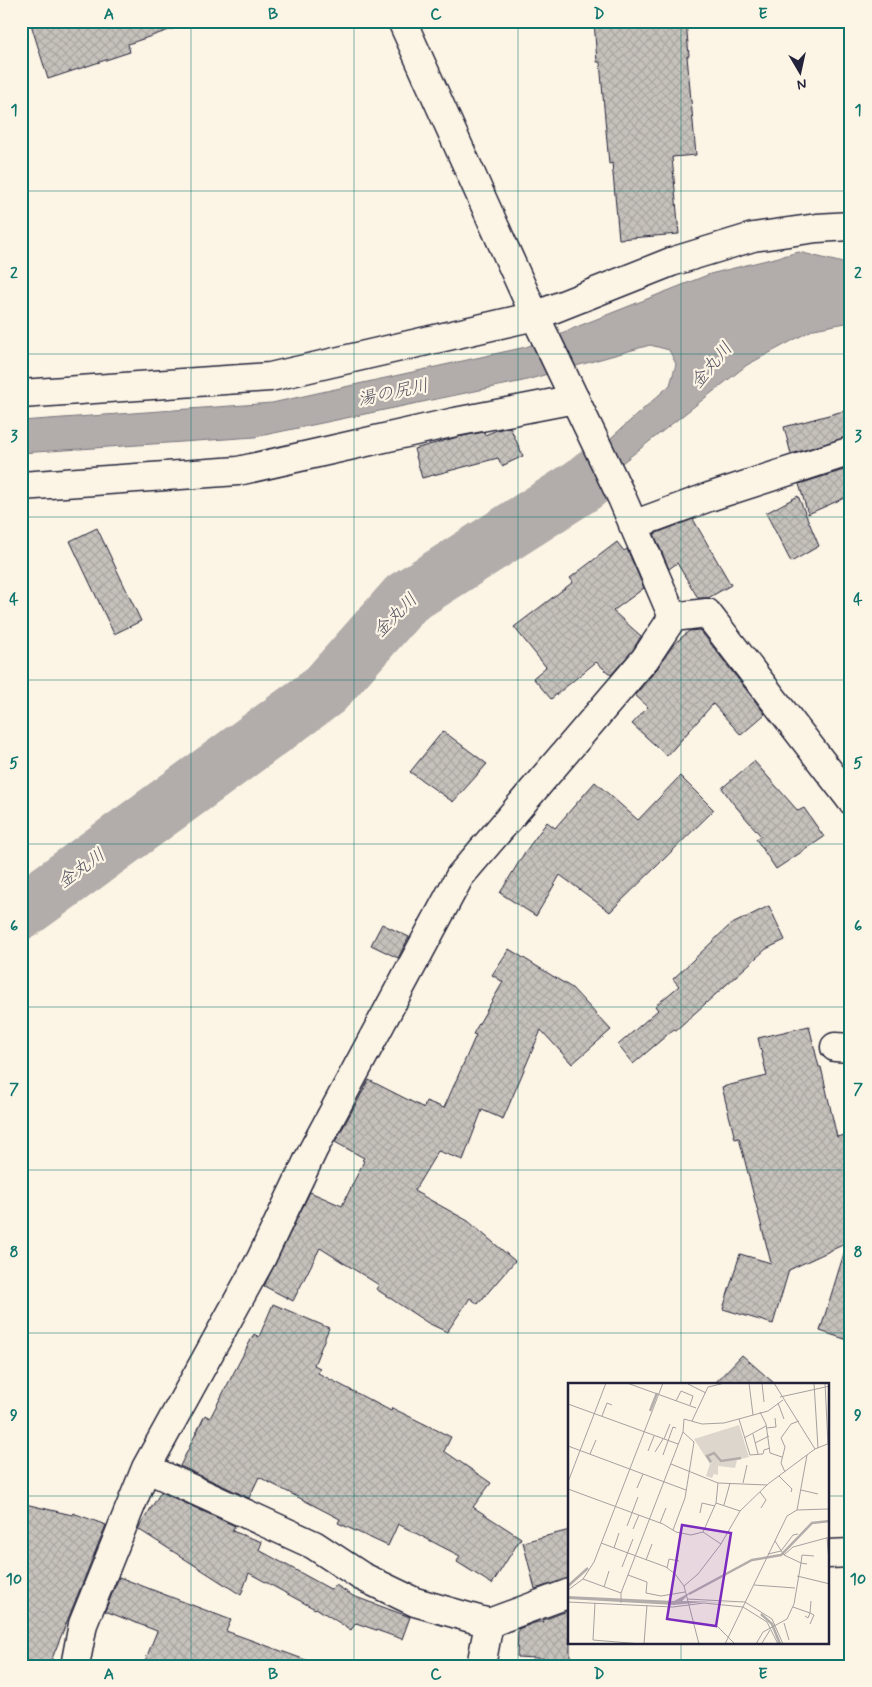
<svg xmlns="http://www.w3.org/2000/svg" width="872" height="1687" font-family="Mynerve,'Klee One',sans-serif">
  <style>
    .water { fill: #b2adab; stroke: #78757e }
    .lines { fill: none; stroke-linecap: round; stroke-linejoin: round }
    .river { stroke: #b2adab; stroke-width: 56 }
    .building { fill: url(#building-cross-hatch); stroke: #22223b }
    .minor-casing { stroke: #22223b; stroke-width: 31 }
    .tertiary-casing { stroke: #22223b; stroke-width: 31 }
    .minor { stroke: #fcf5e5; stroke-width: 28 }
    .tertiary { stroke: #fcf5e5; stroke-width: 28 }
    .grid { fill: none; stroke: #0f766e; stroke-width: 1; stroke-opacity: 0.55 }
    .labels { text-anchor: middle; stroke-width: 4.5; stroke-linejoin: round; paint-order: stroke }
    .water-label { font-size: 18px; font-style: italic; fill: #545362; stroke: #fcf5e5 }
    .inset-river { fill: none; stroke: #b2adab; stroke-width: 2.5 }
    .inset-road { fill: none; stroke: #a5a1a1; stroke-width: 1 }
    .view { fill: #7b2cbf; fill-opacity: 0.15; stroke: #7b2cbf; stroke-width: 2.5 }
    .inset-edge { fill: none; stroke: #22223b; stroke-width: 2.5 }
    .neatline { fill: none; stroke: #0f766e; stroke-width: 2 }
    .grid-label { font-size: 16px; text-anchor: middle; font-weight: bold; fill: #0f766e }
  </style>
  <defs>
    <pattern id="building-cross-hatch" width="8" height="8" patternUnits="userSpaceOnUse" patternTransform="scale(1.25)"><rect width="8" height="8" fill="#c6c1bb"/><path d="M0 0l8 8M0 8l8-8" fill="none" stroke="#aaa6a2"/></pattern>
  </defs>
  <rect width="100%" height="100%" fill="#fcf5e5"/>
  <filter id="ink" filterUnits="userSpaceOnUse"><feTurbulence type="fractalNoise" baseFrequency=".02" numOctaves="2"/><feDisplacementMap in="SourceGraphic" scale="10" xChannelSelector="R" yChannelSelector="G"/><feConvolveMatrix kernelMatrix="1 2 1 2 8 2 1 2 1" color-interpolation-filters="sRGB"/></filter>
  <g filter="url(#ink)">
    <path class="water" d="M799,252L851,265V322L814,329L747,365L539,528L526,514L670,385L676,364L669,350L650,345L523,381L255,437L21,453V421L272,403L526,347L710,274Z"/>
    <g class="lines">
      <path class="river" d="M21,912L324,691L406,598L583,485L595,475"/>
    </g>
    <path class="building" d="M30,21H181V26L128,44L130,52L48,79Z
      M594,21H686L689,56H687L696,155L672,157L679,234L619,239L612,163L609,164L600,62H597Z
      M851,409V436L791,454L784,427Z
      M510,427L523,456L502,466L498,458L422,478L414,449L458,437L484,432L485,435L497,430Z
      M847,469L851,476V495L808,514L799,484Z
      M798,496L819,546L791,562L766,513Z
      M693,519L731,585L708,598H698L677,563L669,569L654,534Z
      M97,528L141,621L114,634L70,541Z
      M617,542L624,551L627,549L644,588L613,611L641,636L633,650L611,675L596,662L551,699L533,678L546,667L514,627L573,582L570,578Z
      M700,630L765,714L741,735L713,704L667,756L632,724L648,707L635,695L657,669L673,645L689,631Z
      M443,731L487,764L453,802L410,772Z
      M754,761L798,811L804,808L824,837L776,869L756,839L761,836L732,802L722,788Z
      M680,776L714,810L610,912L560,875L536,916L500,893L525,852L547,822L555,828L595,782L638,820Z
      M769,906L785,940L766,949L676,1030L674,1029L633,1064L618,1045L658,1010L655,1006L679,986L673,979L730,925Z
      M382,924L409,937L398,958L371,945Z
      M509,949L572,988L611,1030L572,1064L541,1030L503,1119L482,1110L463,1160L438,1151L414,1191L468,1221L515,1261L478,1304L470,1298L447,1332L428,1323L376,1289L379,1285L320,1248L293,1301L264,1286L310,1192L342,1206L364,1161L362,1160L364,1158L335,1142L369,1080L424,1108L426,1101L444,1108L476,1035L473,1034L503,982L492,975Z
      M809,1026L819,1067H821L837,1137L844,1135L851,1159V1241L789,1270L773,1324L723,1309L740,1254L771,1263L739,1138L735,1139L722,1087L767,1076L758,1038Z
      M845,1250L851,1251V1341L820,1331Z
      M273,1304L329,1328L314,1365L320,1368L318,1373L391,1411L392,1408L451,1437L444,1451L491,1483L473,1507L521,1538L492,1584L457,1562L460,1556L398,1524L388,1546L338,1523L340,1519L259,1477L249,1498L180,1466L205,1415L210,1418L254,1334L259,1337Z
      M742,1355L775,1384H714Z
      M161,1492L235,1526L232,1531L262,1542L259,1550L332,1590L336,1585L353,1596L410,1617L402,1639L356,1623L351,1630L316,1608L315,1609L249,1573L241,1595L138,1529Z
      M21,1503L72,1515L73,1513L106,1525L49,1666H21Z
      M570,1530V1578L535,1589L523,1542Z
      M119,1577L231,1620L226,1631L314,1663L313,1666H143L157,1631L105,1611Z
      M570,1610V1666H555L553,1659L517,1657L518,1629L537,1622H544L543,1620Z"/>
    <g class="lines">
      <defs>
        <path id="minor" d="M402,21L535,316L622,498L673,617
          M21,486L238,471L455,422L575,399
          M633,525L709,497L851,451
          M835,1047L851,1048
          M146,1468L314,1545L361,1576L415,1602L489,1623L570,1593
          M828,1554L851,1553
          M75,1666L83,1624L146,1468L261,1259L313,1150L460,876L645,659L673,617L707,613L851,800
          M481,1666L489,1623"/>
        <path id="tertiary" d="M21,394L270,377L535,316L671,262L753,237L817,228L851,226"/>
      </defs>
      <use href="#minor" class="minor-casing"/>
      <use href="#tertiary" class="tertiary-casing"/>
      <use href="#minor" class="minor"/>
      <use href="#tertiary" class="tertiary"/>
    </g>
  </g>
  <path class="grid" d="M191,21V1666M354,21V1666M518,21V1666M681,21V1384M21,191H851M21,354H851M21,517H851M21,680H851M21,844H851M21,1007H851M21,1170H851M21,1333H851M21,1496H570M828,1496H851M681,1643V1666"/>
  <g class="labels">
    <g class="water-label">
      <text transform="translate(711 365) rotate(-50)" y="6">金丸川</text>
      <text transform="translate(393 392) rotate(-12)" y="6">湯の尻川</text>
      <text transform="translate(395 615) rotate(-45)" y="6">金丸川</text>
      <text transform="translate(81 868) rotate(-36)" y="6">金丸川</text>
    </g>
  </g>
  <g transform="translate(568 1383)">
    <rect width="261" height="261" fill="#fcf5e5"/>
    <path d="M171,42L181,74L169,77L167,85L150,83V92L146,91L144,95L138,93L142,81L126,56Z" fill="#dcd6cc"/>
    <path d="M123,209L114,218H122L174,220L136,219L106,222L0,216V213L106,218Z" fill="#b2adab"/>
    <path class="inset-river" d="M82,28L89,10M143,79L139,73L146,70L153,78L173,75M0,203L20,185M121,211L184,177L213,172L244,140L262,138M193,231L204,241L212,261"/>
    <path class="inset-road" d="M59,0L128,25M181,0L185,32M194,0L196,19M206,0L247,66M246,0L250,65M257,0L260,61M120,1L138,10M212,14L262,3M108,18L113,8L125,13L122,22M210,20L216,36M0,21L110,61M192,29L198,41L202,70L214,74M34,33L39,20L44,22M171,36L182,72L195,71L196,67L202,65M124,38L140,4L157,0M198,45L208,44L207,35M185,51L190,71M176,55L198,43M96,56L102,41M187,60L201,53M0,63L118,107M80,68L86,53M87,69L95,56M22,71L28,57M95,72L105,44L108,45M103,81L150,100L199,102M217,89L213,80L217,64L213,55L223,41L231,38M211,93L224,106L223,109M0,99L38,0M150,100L148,120L172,128M175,100L179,82M69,105L75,91M0,106L95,141L108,149L123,152L135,149L153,161M233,107L250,111M192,109L198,117L193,125M156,122L162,100M229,127L239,72M132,130L134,120L147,123M92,140L98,125M59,143L70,114M65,146L71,132M105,147L117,115L126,59L115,49M135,149L148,120M259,155L261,178M33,160L98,184L107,191L116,203L131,261M46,165L51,150M200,171L213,168L225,152L230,151M216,172L225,164L262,154M78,177L84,161M239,181L233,180L234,172L246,173M54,184L65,156M99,185L101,176L111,178M60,192L79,199L78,210L93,213L117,209M229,193L262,201M15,196L53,210M186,202L227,205M116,203L130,191L153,161L172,128L200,101L247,66L262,60M36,204L41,188M0,207L15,196L26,179L95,0M119,216L177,219L204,236L215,261M0,219L105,224L136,220L175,224L199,239L210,261M27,220L25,257L74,261M53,220V210L115,49L116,36L134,41L156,40L200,28L215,17M225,224L242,230L243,218M237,233L240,235L242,230L246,232L242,241M216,240L221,257M148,242L167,261M194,260L202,247M76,261L79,222M157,261L219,133L229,127L260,126M188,261L195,249L219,236L226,221L233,180L216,172L207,158"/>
    <path class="view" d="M114,142L163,150L148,243L99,236Z"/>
    <rect width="261" height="261" class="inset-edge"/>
  </g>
  <rect width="872" height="1687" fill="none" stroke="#fcf5e5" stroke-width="55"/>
  <g transform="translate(800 72) rotate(171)" stroke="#fcf5e5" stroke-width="4" paint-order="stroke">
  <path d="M0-4L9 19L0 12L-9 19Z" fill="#22223b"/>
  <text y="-8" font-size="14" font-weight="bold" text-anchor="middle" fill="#22223b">N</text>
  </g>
  <rect x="28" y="28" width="816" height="1632" class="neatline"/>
  <g class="grid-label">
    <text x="109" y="19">A</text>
    <text x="273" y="19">B</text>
    <text x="436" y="19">C</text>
    <text x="599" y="19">D</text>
    <text x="763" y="19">E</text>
    <text x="14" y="115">1</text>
    <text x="858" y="115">1</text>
    <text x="14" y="278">2</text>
    <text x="858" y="278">2</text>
    <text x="14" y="441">3</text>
    <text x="858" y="441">3</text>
    <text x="14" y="604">4</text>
    <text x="858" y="604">4</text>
    <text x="14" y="768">5</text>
    <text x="858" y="768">5</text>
    <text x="14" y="931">6</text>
    <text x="858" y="931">6</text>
    <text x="14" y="1094">7</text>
    <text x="858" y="1094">7</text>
    <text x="14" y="1257">8</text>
    <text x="858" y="1257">8</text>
    <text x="14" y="1420">9</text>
    <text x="858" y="1420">9</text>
    <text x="14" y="1584">10</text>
    <text x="858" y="1584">10</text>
    <text x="109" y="1679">A</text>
    <text x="273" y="1679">B</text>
    <text x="436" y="1679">C</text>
    <text x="599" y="1679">D</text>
    <text x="763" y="1679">E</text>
  </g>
</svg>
